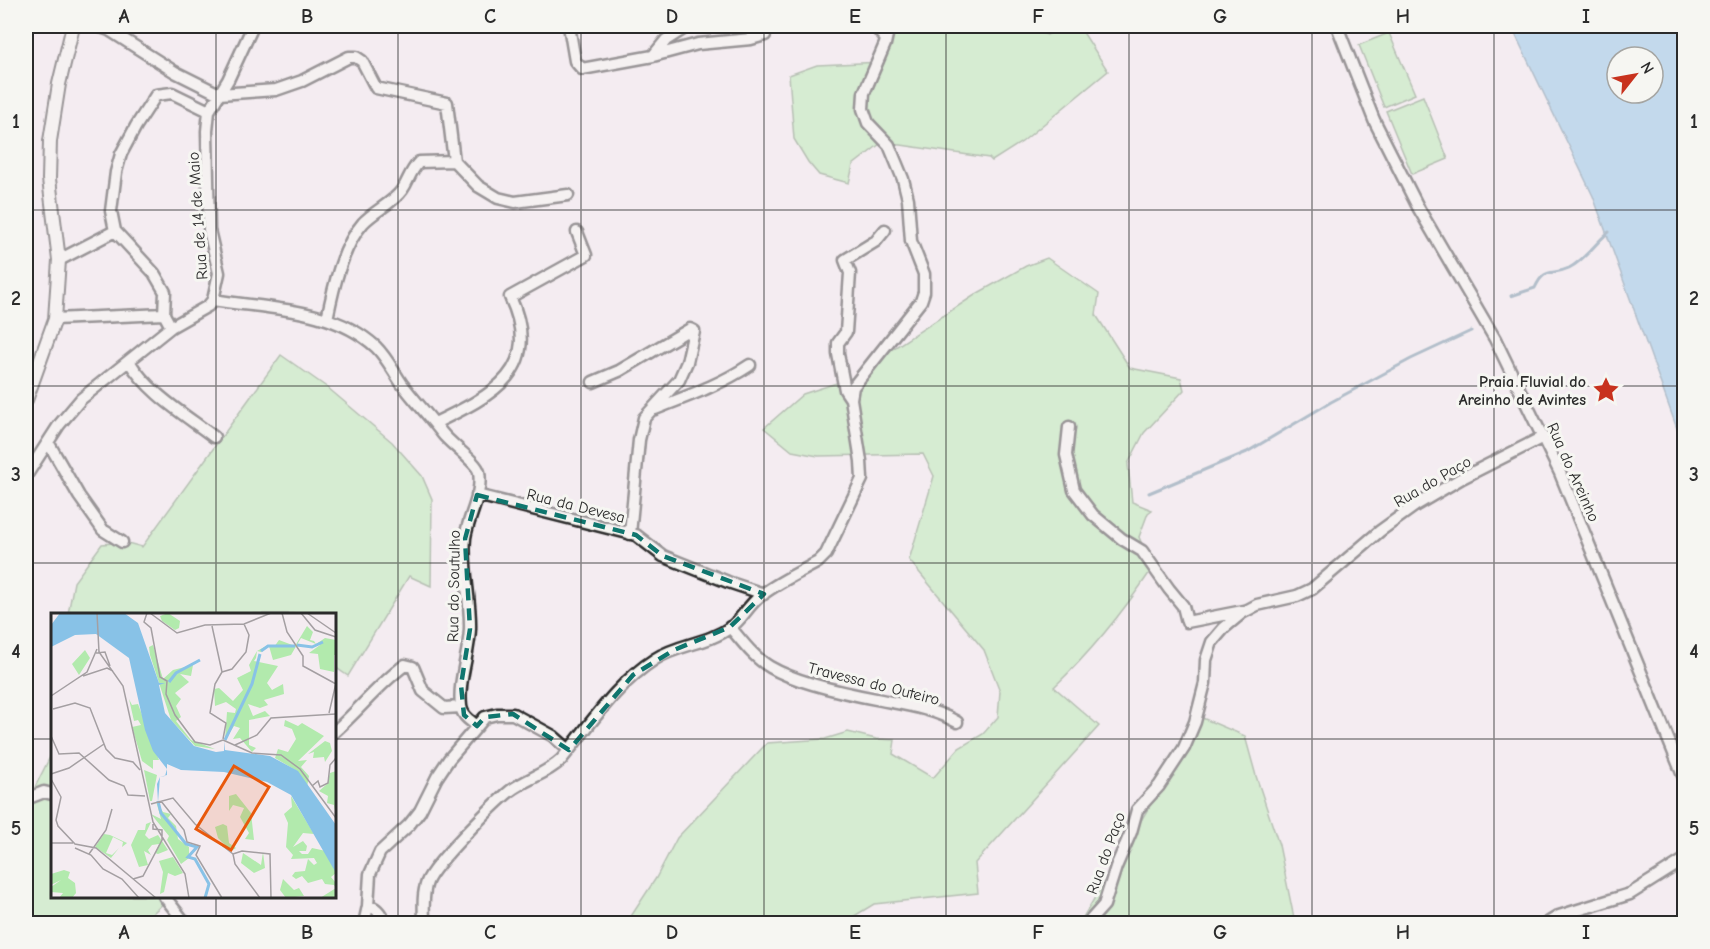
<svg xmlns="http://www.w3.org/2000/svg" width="1710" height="949" font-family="'Comic Neue',sans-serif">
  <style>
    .green { fill: #b2eaad; stroke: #6e8a6c; stroke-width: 1.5 }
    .water { fill: #88c2e7; stroke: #63869c; stroke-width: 1.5; fill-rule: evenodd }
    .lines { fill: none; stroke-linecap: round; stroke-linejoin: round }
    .stream { stroke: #63869c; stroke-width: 3 }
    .minor-casing { stroke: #2b2b2b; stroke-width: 15 }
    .tertiary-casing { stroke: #2b2b2b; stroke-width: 16 }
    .minor { stroke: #f6f6f2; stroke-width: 10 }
    .tertiary { stroke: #f6f6f2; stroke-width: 12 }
    .marked { fill: none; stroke: #0f766e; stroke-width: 4.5; stroke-dasharray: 12 8; stroke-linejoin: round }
    .grid { fill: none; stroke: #2b2b2b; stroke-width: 1.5; stroke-opacity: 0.55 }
    .labels { text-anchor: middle; stroke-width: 6; stroke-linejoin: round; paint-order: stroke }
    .street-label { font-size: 16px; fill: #2b2b2b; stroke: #f6f6f2 }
    .poi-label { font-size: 16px; font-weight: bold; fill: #2b2b2b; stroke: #f6f6f2; text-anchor: end }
    .inset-river { fill: none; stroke: #88c2e7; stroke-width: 3 }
    .inset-road { fill: none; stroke: #a49fa2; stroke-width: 1.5 }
    .view { fill: #e8590c; fill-opacity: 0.15; stroke: #e8590c; stroke-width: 3 }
    .inset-edge { fill: none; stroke: #2b2b2b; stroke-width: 3 }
    .neatline { fill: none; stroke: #2b2b2b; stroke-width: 2 }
    .grid-label { font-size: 20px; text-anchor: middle; font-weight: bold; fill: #2b2b2b }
  </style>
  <rect width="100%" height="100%" fill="#f4ecf1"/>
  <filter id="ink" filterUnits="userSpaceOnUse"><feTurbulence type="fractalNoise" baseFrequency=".0167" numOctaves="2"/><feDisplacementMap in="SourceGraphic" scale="12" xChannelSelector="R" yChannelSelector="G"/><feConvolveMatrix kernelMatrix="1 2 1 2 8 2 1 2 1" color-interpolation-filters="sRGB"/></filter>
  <g filter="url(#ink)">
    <path class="green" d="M891,26H1027L1030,29L1047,35L1064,26H1079L1108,71L1022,142L992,161L989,158L901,145L880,144L853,165L849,183L819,175L808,162L794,139L789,75L817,65L882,62L894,31Z
      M1389,33L1415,94L1384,107L1359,45Z
      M1423,96L1448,159L1412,174L1386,111Z
      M1047,258L1099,294L1096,315L1130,368L1181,378L1184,390L1144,433L1128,464L1132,502L1152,510L1148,513L1139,537L1152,569C1123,612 1092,651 1054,687L1099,726L975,863L978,893L874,904L843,923L626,924L656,878L677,838L767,743L825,739L848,732L876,739L895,740L893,754L933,778L959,748L983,734L998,717L1000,691L984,650L909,560L934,476L923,454L818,456L792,451L764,428L803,394L852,378L877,359L978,293L1026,266Z
      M281,355L328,388L392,442L422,476L432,499L431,586L409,576L348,676L335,667L334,614H68L74,582L102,544L124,542L142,547Z
      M1200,717L1245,736L1256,776L1279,845L1295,923L1079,924L1197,727Z
      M52,753V896H167L168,899L142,923L26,924V794L34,789Z"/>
    <path class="water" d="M1513,26H1684V448L1593,196L1516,36ZM1617,57H1653V93H1617Z"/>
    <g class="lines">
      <path class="stream" d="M1511,296L1535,288C1545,266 1552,276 1569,268C1585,260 1595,243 1609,232
        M1149,493L1247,452L1331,402L1411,359L1471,331"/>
      <defs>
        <path id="minor" d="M97,26L109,30L175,72L219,94L276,90L302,81L349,57H356L362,61L376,88L447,103L454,161L478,186L498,198L515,202L568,195
          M569,26L575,61L582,69L653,56L698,44L751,39L765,35
          M874,26L886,39
          M1337,26L1374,120L1419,209L1495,339L1560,473L1684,778
          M653,56L666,40L688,26
          M59,260L115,231
          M213,300C267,309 333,307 376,347C387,358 393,371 402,384C415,401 429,416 442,433C450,444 477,462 479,472C483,494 468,517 465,538C462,569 471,599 470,629C469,655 458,680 461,706C462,716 470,720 477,726
          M55,319L164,314
          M327,319C333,289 342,247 363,223C374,211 393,203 402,190C409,180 409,173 419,162L454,161
          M171,327L164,314L165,292L154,273L115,231L111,211L116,172L121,154L136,126L156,95L172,93L209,111
          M129,361C148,393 184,414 214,437
          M593,382L619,371L690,329L694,331L687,362L679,380L644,418L639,440L630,534
          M851,399L845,390L838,354V343L846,332L850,273L845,260L876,241L885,230
          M655,409C688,396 720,385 750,365
          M435,423C493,395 544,370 510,297L586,255L577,232
          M1069,427L1066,455L1074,490L1093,515L1122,539L1142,551L1169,589L1183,606L1187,622L1243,611
          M48,442L79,496L103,530L122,542
          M26,476L59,425L81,399L171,327L208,306L213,300L219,273L209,230L207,131L209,111L228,80L253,26
          M477,495L636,535L663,556L728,582L764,594
          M730,627C742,641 754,658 770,667C797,683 849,694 881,700C907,705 934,709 957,722
          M334,732C359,710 379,684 405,665L413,667L423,691L444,708L461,707
          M26,799L44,792L52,794
          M164,896L186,924
          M368,906C377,907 382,915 385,924
          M364,924L368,906L370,874L380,852L409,825L420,811L437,777L449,759L485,717L497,714H513L553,736L569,750
          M424,924C424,911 422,895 427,882C434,864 493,805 510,791C526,779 546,774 561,760C590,725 616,684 655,659C678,644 708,644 731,627C742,619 748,606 759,597C776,583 799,573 818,562L826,554L862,479L861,461L851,399L853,387L921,301L924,292V274L911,241L908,199L903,179L889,145L868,123L863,109L864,93L885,44L889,26
          M1087,924L1104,905L1116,867L1131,832L1137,810L1159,786L1184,748L1195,722L1205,683L1206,660L1212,642L1224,628L1242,613L1257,605L1297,596L1312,589L1380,531L1416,505L1462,478L1543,437
          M1546,924L1559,916L1630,894L1684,860"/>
        <path id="tertiary" d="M26,400L55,319L59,260L49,179L50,141L59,84L73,26"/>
      </defs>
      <use href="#minor" class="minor-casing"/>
      <use href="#tertiary" class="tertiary-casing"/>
      <use href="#minor" class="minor"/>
      <use href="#tertiary" class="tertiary"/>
    </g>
  </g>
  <path d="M0 0H1710V949H0ZM477,495L636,535L663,556L764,594L730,627L674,650L633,675L569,750L513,714L485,717L477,726L464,715L461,685L470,629L465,539Z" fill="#f4ecf1" fill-opacity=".55" fill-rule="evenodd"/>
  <path class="marked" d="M477,495L636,535L663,556L764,594L730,627L674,650L633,675L569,750L513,714L485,717L477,726L464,715L461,685L470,629L465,539Z"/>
  <path class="grid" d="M216,26V614M398,26V924M581,26V924M764,26V924M946,26V924M1129,26V924M1312,26V924M1494,26V924M26,210H1684M26,386H1684M26,563H1684M26,739H52M334,739H1684M216,896V924"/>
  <defs>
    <symbol id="sight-bare" viewBox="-9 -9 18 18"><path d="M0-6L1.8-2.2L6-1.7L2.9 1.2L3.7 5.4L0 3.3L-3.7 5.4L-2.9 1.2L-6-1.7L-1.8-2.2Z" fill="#c8321e" stroke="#f6f6f2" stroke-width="2.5" paint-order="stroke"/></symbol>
  </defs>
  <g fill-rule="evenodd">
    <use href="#sight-bare" x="1587" y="371" width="38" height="38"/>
  </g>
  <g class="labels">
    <g class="street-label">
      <text transform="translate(197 216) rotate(-94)" y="6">Rua de 14 de Maio</text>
      <text transform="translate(1574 472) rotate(66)" y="6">Rua do Areinho</text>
      <text transform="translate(1432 481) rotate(-30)" y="6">Rua do Paço</text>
      <text transform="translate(576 505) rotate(14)" y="6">Rua da Devesa</text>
      <text transform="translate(453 586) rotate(-89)" y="6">Rua do Soutulho</text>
      <text transform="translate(874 683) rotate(14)" y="6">Travessa do Outeiro</text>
      <text transform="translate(1105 853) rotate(-70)" y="6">Rua do Paço</text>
    </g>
    <g class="poi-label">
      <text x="1586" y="387">Praia Fluvial do<tspan x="1586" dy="18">Areinho de Avintes</tspan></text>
    </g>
  </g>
  <g transform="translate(51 613)">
    <rect width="285" height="285" fill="#f4ecf1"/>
    <path d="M117,0L129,8L128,15L124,17L111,8L109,3ZM256,13L262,19L259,27L263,28L265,31L274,25L285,27V42H275H283V59L269,56L267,41L258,40L269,32L265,31L250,25L240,42L222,47L218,33L210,39L206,38L205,45L203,48L227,53L216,70L221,77L232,71L233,81L213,87L217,92L209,95L197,91L202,103L214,98L219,103L198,107V132L205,135L201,139L189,125L182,126L189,115L183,113L174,127L176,99L184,100L185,96L175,89L164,93L163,76L168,75L182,88L192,77L186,65L200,58L198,52L206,38L217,32L223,34L228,27L244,33ZM102,32L112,66L122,57L142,52L140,63L129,61L138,69L124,80L130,86L125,93L130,104L125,108L140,127L164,136L144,133L120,107L99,42L98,34ZM34,37L39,45L28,62L21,51ZM78,86L81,92L87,91L108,147H102V156L91,148L81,114L90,112L87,107L83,108ZM234,107L247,113L251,110L273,123L247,148L256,147L250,154L258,163L256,174L246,158L224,145L227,136L237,139L245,126L241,116L233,113ZM274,128L279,130L281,138L274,149L273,144L262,145L263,139L257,141ZM93,157L106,162L101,188H99ZM285,158V203L283,192L276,190L277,183L268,178L276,171L279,160ZM185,181L200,200L203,227L194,226L198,220L189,204L193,195L182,192L178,198V183ZM240,183L263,221L252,220L242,234L252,228L256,233L255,238H248L251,241H257L261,235L275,238L285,260L280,264L285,270V284L284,285H269L285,275L283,272L274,271L271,266L257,270L251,263L245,266L241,263L244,259L254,258L257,246L263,252L266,250L263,245L240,246L242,242L235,234L237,210L233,201L241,194ZM105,188L112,199L120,201L117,205L125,213L127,226L138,234V245L130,251L116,227L118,223L100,201L110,206ZM100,209L94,222L98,226L107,222L117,237L107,241L104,240L108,231L101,232L97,237L100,242L93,238L97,252L88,254L80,232L87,217H94L95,211ZM172,211L176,213L178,230L185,235L180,238L167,225L164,214ZM53,221L59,222L76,230L71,234L72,229L62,224L55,240L61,242L68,235L60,245L44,234ZM212,239L214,255L203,260L190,250L192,240L210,252ZM122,244L132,260L124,263L117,260L113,279L109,281L112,259L108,248ZM13,257L19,259L17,265L24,270L25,280L21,285H8L12,280L0,279V274L10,267L0,272V261ZM232,266L243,277L248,275L253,283L235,285L229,277Z" fill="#b2eaad"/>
    <path d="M9,0H73L87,10L108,70H114L108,72L114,100L143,133L165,139L173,138L174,128V137L219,143L247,158L285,212V260L240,182L216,169L173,159L130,157L116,151V162L109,164L107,189L106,171L109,164L114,163L116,156L102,138L94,117L78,45L45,21L24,22L0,34V12Z" fill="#88c2e7"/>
    <path class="inset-river" d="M246,32L261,34L272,29M210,38L217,33H244M118,69L125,60L149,47M174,127L201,71L209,41M107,188L110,200L135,231L146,234L137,244L144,246L158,271L154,285"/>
    <path class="inset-road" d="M46,0L48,39L72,73L102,209L134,261L138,285M96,0L93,9L100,15L109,64L116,68L115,81L124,102L144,129L159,132L172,127M99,0L126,20L154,12L193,11L220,0H245M231,0L236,19L252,43V53L285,71M250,0L264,17L285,24M256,0L285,20M161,13L171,59M45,40L54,39L59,53M171,59L164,71L159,100L175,110L172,126M171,59L181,56L195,39L198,22L193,11M32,63L56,55L62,58M0,83L36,59L46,36M2,96L24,90L39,95L55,136L64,145L82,149L89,157M278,100L285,70M0,123L8,141L28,140L58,167L73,173L77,182L94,183M172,127L201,140L230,142L249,156L285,205M184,132L206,122L220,105L285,101M0,161L18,155L53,131M0,166L10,184L5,207L7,213L24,231L45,235L105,285M261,173L267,168L269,174L277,170L279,152L285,145M110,188L133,217L136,229L149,233L145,242L171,285M100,191L122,185L144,211L182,241M0,230H22M24,235L40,242L52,256L71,266L88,285M38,241L55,217L61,196M182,241L191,238L219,241L220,285M182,241L184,251L209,285M82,266L92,263L111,227V217L102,216V211"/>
    <path class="view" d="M183,153L218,174L180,237L145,216Z"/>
    <rect width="285" height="285" class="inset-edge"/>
  </g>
  <rect width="1710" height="949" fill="none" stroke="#f6f6f2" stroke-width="66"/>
  <g transform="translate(1635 75) rotate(59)"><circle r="28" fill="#f6f6f2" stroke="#a5a5a2" stroke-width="1.5"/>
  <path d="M0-4.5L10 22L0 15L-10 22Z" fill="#c8321e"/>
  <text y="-9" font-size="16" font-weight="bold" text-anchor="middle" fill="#2b2b2b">N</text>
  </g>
  <rect x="33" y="33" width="1644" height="883" class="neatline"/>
  <g class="grid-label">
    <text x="124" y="23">A</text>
    <text x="307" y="23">B</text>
    <text x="490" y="23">C</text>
    <text x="672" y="23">D</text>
    <text x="855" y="23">E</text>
    <text x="1038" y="23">F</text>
    <text x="1220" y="23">G</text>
    <text x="1403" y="23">H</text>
    <text x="1586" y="23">I</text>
    <text x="16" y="128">1</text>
    <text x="1694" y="128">1</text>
    <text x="16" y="305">2</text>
    <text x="1694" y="305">2</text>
    <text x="16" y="481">3</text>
    <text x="1694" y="481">3</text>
    <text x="16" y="658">4</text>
    <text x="1694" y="658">4</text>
    <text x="16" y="835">5</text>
    <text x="1694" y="835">5</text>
    <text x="124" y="939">A</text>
    <text x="307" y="939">B</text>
    <text x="490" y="939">C</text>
    <text x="672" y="939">D</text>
    <text x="855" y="939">E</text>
    <text x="1038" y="939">F</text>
    <text x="1220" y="939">G</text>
    <text x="1403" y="939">H</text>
    <text x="1586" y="939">I</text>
  </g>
</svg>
